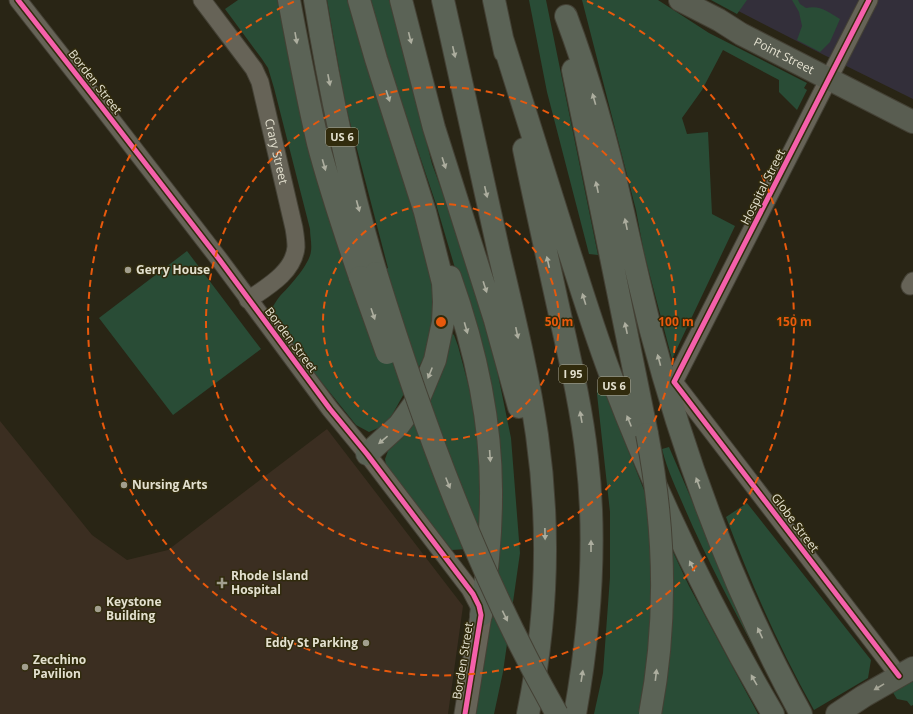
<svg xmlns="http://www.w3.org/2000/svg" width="913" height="714" font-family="'Open Sans',sans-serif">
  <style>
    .commercial { fill: #332f3a }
    .medical { fill: #3b2e21 }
    .green { fill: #294c36 }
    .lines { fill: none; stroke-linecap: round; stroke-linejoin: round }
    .minor-casing { stroke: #444135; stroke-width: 19 }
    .tertiary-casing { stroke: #444135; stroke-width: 23 }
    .primary-casing { stroke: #444135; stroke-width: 24 }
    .motorway-casing { stroke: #444135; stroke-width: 24 }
    .minor { stroke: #666357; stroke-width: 17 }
    .tertiary { stroke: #666357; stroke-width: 21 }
    .primary { stroke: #595d51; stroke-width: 22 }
    .motorway { stroke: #5b6356; stroke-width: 22 }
    .motorway-bridge-casing { stroke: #444135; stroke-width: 24; stroke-linecap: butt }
    .motorway-bridge { stroke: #5b6356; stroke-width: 22 }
    .cycleway-casing { stroke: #312b0d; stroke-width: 8 }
    .cycleway { stroke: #f560ab; stroke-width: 5 }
    .oneway { fill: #adae9f }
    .oneway2 { fill: #a5a596 }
    .ring { fill: none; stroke: #e8590c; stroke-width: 2; stroke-dasharray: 7 5 }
    .poi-dot { fill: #a29f8e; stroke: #312b0d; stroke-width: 1.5 }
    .labels { text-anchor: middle; stroke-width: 3; stroke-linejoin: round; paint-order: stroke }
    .shield { fill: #312b0d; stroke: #aeaa95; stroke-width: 1 }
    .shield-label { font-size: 11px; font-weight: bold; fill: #e3e0cf }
    .street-label { font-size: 12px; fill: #e3e0cf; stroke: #312b0d }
    .poi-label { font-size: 12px; font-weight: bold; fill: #e3e0cf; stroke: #312b0d; text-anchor: start }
    .centre { fill: #e8590c; stroke: #312b0d; stroke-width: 2 }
    .ring-label { font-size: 12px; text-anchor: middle; font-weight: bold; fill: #e8590c; stroke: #312b0d; stroke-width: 3; stroke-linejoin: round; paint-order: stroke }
  </style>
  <rect width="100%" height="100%" fill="#292515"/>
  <path class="commercial" d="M717,0H913V99L824,55Z"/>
  <path class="medical" d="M0,421L92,535L127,560L168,550L327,429L463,606L448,714H0Z"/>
  <path class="green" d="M238,0H277L349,280L388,268L345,103L327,0H348L424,242L433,282L435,323L425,356L392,415L385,425L369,432L356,425L267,314C273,308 275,302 280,296C289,287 310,264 311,251C312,244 310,236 310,229L274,88L268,68L262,59L225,9Z
    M367,0H391L432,164L459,237L496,365L511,438L520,553L503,672L494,714H473L497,514L460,285L436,204Z
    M529,0H546L598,255L589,254L547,92Z
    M582,0H658L709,33L807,83L804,88L807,90L797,110L779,92V80L723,50L702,90L682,118L687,134L708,132L712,214L735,226L672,359L644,253L636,210Z
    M711,0H747L737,14Z
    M792,0H798L800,4L806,8C821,5 828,12 840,19L830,42L820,52L797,40L802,26L799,12Z
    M187,251L261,349L173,415L99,318Z
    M451,333L454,335L458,346L475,410L480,448L481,548L452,550L391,473L386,465L385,459L388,451L413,425L432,392Z
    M598,385H602L644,490L689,586L758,714H594L603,673L610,577V512L597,394Z
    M669,447L759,657C733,608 707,560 685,509C677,490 667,470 662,449Z
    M747,503L871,660L868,678L814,710C779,648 751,583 726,517Z
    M913,678V705L911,706L907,701L897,699L892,691Z"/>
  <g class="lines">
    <defs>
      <g id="minor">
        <path d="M18,0L101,106L219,259L330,409L367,454L470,589L479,606L481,614"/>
        <path id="s1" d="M202,0L254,69L260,82L294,228C295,234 296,241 296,247C294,272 267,287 248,300"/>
        <path d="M869,0L674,382L899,676"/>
        <path d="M910,286L913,281"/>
      </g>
      <path id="tertiary" d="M465,714L481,615"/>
      <g id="primary">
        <path id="s2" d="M680,0L719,20L741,34L913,122"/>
        <path d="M837,714L864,696L913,668"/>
      </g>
      <path id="motorway" d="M289,0C298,48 307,96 318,143C330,189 345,233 360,277
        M315,0C330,92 349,184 376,273
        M359,0L376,59L425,212L443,283L444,302L443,322L435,360L420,396L399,425L367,454
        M401,0L434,128L495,320L519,407
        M443,0C462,84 480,168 499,253C513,313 528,373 537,435C550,527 547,622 528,714
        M494,0L505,52
        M566,16C590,80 608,145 623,212C632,252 641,292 651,331C686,464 735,594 801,714
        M502,38C524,107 545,176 567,245C582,291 596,338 614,384C658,499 711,608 773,714
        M573,70L647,434
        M524,149C536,207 549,265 562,324C572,368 582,412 587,458C597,543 590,630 575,714
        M450,277C475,347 492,422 491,497C491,536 487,576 481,615"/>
    </defs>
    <use href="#minor" class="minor-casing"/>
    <use href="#tertiary" class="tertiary-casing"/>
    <use href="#primary" class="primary-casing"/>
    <use href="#motorway" class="motorway-casing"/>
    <use href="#minor" class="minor"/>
    <use href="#tertiary" class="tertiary"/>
    <use href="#primary" class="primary"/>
    <use href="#motorway" class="motorway"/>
    <defs>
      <path id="motorway-bridge" d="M376,273C423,425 478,575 557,714
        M360,277L387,353
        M647,434C665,527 668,621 650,714"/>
    </defs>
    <use href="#motorway-bridge" class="motorway-bridge-casing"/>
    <use href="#motorway-bridge" class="motorway-bridge"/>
    <defs>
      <path id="cycleway" d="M18,0L101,106L219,259L330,409L367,454L473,594L479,606L481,615L465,714
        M869,0L674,382L899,676"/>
    </defs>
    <use href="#cycleway" class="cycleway-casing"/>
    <use href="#cycleway" class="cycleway"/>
  </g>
  <defs><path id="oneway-solid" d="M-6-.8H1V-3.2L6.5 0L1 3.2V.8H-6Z"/></defs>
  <g class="oneway">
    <use href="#oneway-solid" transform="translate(296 38) rotate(80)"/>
    <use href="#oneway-solid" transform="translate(410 38) rotate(76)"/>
    <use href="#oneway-solid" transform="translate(454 52) rotate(77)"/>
    <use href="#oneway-solid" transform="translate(329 80) rotate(79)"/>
    <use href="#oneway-solid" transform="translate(388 96) rotate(72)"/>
    <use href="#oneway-solid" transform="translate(594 99) rotate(-106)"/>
    <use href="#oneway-solid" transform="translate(444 163) rotate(72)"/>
    <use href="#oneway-solid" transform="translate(324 165) rotate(74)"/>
    <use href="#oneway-solid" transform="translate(597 187) rotate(-102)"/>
    <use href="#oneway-solid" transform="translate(486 192) rotate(77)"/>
    <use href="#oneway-solid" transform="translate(358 206) rotate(75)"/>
    <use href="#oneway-solid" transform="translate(626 224) rotate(-102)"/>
    <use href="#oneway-solid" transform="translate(548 262) rotate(-103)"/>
    <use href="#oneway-solid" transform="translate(485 287) rotate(72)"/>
    <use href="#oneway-solid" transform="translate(584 299) rotate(-107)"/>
    <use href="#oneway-solid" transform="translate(373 314) rotate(71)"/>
    <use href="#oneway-solid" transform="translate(466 328) rotate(74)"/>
    <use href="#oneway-solid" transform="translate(626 328) rotate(-102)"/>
    <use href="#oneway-solid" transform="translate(517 333) rotate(78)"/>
    <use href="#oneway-solid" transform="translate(659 360) rotate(-105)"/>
    <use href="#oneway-solid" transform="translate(430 373) rotate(112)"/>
    <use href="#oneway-solid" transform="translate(581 417) rotate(-100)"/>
    <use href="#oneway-solid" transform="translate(629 421) rotate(-112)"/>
    <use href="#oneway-solid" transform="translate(383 440) rotate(140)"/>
    <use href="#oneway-solid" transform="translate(490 456) rotate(86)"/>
    <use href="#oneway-solid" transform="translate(448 483) rotate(68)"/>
    <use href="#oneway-solid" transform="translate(698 483) rotate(-110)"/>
    <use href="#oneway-solid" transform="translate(545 534) rotate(89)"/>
    <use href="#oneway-solid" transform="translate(591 546) rotate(-90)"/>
    <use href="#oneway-solid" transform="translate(692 566) rotate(-116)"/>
    <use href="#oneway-solid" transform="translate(505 616) rotate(64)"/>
    <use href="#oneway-solid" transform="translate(760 633) rotate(-115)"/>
    <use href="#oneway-solid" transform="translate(656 675) rotate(-83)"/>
    <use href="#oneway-solid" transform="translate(582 676) rotate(-81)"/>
    <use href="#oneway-solid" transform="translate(754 680) rotate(-120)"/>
  </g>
  <use class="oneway2" href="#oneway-solid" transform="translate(879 687) rotate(149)"/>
  <g class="ring">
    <circle cx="441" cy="322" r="118"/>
    <circle cx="441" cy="322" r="235"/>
    <path d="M587 1A353 353 0 1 1 295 1"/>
  </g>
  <g class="poi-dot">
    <circle cx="128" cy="270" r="4"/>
    <circle cx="124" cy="485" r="4"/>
    <path d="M220 577h4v4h4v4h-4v4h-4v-4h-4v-4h4z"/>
    <circle cx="98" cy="609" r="4"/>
    <circle cx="366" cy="643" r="4"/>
    <circle cx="25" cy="667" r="4"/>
  </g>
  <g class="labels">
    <g class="shield">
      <rect x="326" y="128" width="32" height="18" rx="3"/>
      <rect x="559" y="365" width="28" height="18" rx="3"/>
      <rect x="598" y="377" width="32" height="18" rx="3"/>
    </g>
    <g class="shield-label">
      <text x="342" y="141">US 6</text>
      <text x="573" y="378">I 95</text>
      <text x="614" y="390">US 6</text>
    </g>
    <g class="street-label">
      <text dy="4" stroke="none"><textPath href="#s2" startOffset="118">Point Street</textPath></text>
      <text transform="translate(95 82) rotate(52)" y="4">Borden Street</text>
      <text dy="4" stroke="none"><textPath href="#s1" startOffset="172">Crary Street</textPath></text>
      <text transform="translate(763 187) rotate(-63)" y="4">Hospital Street</text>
      <text transform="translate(291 340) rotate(53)" y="4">Borden Street</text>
      <text transform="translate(795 523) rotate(53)" y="4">Globe Street</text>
      <text transform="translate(463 661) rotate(-81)" y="4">Borden Street</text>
    </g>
    <g class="poi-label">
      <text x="136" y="274">Gerry House</text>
      <text x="132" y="489">Nursing Arts</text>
      <text x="231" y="580">Rhode Island<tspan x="231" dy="14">Hospital</tspan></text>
      <text x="106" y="606">Keystone<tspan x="106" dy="14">Building</tspan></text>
      <text x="358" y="647" text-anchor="end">Eddy St Parking</text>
      <text x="33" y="664">Zecchino<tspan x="33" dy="14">Pavilion</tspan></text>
    </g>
  </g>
  <circle cx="441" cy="322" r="6" class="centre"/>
  <g class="ring-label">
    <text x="559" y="326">50 m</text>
    <text x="676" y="326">100 m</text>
    <text x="794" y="326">150 m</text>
  </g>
</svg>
